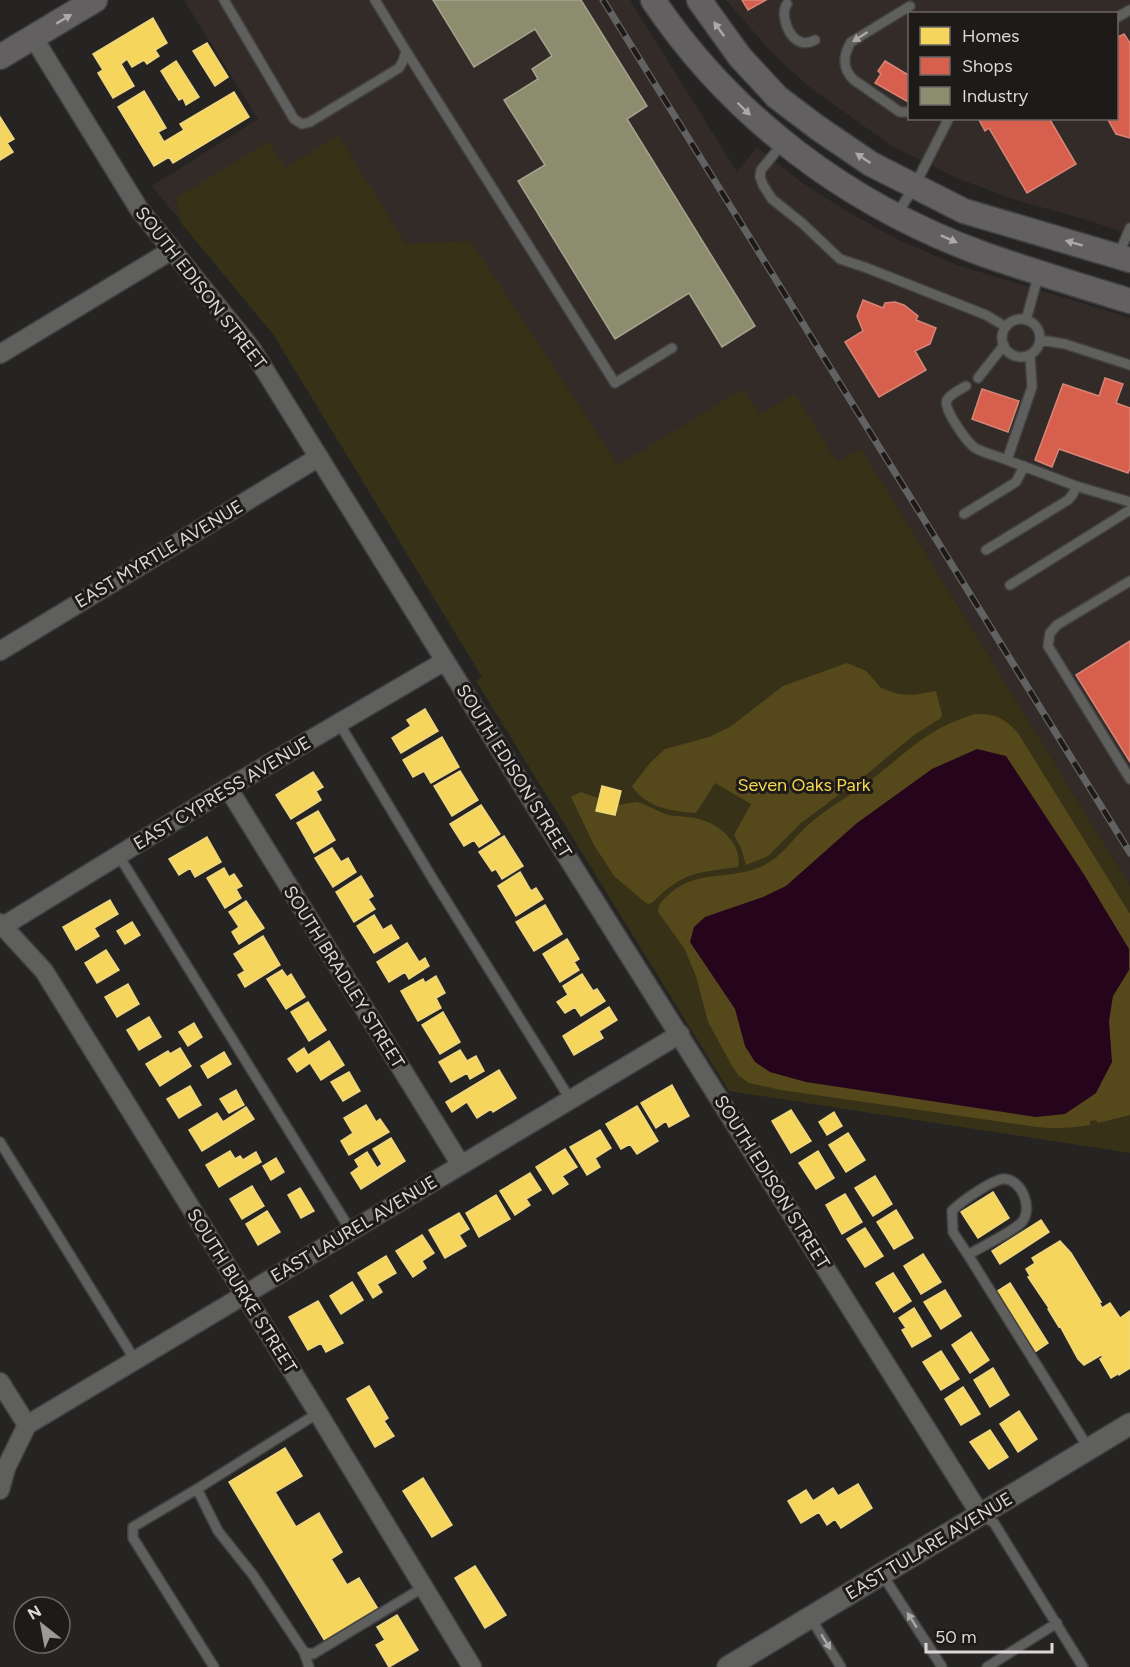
<svg xmlns="http://www.w3.org/2000/svg" width="1130" height="1667" font-family="Figtree,sans-serif">
  <style>
    .built { fill: #332b28; fill-rule: evenodd }
    .green { fill: #373117 }
    .forest { fill: #55491b }
    .water { fill: #25041c }
    .homes { fill: #f6d55c; stroke: #eed681; stroke-width: 1.5 }
    .shops { fill: #d6604d; stroke: #d88476; stroke-width: 1.5 }
    .industry { fill: #8c8c6e; stroke: #a4a38e; stroke-width: 1.5 }
    .lines { fill: none; stroke-linecap: round; stroke-linejoin: round }
    .service-casing { stroke: #424141; stroke-width: 12 }
    .minor-casing { stroke: #424141; stroke-width: 21 }
    .tertiary-casing { stroke: #424141; stroke-width: 24 }
    .secondary-casing { stroke: #424141; stroke-width: 27 }
    .service { stroke: #5f5f5e; stroke-width: 9 }
    .minor { stroke: #5f5f5e; stroke-width: 18 }
    .tertiary { stroke: #5f5f5e; stroke-width: 21 }
    .secondary { stroke: #626060; stroke-width: 24 }
    .rail-casing { stroke: #636262; stroke-width: 7 }
    .rail { stroke: #1e1a18; stroke-width: 4.5; stroke-dasharray: 14; stroke-linecap: butt }
    .oneway { fill: #aba8a7 }
    .oneway2 { fill: #a9a8a7 }
    .labels { text-anchor: middle; stroke-width: 6; stroke-linejoin: round; paint-order: stroke }
    .street-label { font-size: 18px; fill: #dbd8d7; stroke: #1e1a18 }
    .park-label { font-size: 18px; fill: #f4d54f; stroke: #1e1a18 }
  </style>
  <rect width="100%" height="100%" fill="#262423"/>
  <path class="built" d="M184,0H630L737,172L757,147L803,183L846,211L899,240L957,265L1130,318V886L861,448L483,677L273,334L152,186L258,119Z
    M726,0H1130V235L1091,221L1019,201L959,179L892,146L812,89L774,55ZM910,14H1116V118H910Z"/>
  <path class="green" d="M338,135L406,244L471,241L618,465L743,389L760,414L795,394L837,462L861,448L1130,886V1153L729,1091L476,681L482,677L273,334L181,223L176,198L269,141L285,168Z"/>
  <path class="forest" d="M847,663L866,671L881,688L898,694L913,695L936,691L942,714L941,718L914,735L867,774L801,823L768,856L746,865L741,848L734,835L751,804L715,783L696,813C672,811 646,808 632,786L651,762L665,749L709,737L730,727L783,686Z
    M975,714C996,714 1003,717 1018,733L1130,914V1115L1098,1123L1096,1120L1090,1121V1125C1072,1128 1056,1129 1037,1127L781,1090L749,1083L739,1076L732,1066L708,1022L696,976L684,948L658,912C658,906 661,902 666,897C697,866 734,883 768,863C784,854 794,837 808,825C826,809 848,797 867,783C906,754 925,729 975,714Z
    M581,792L598,798L596,811L616,816L618,805C624,805 631,802 637,802C643,803 659,812 668,815C680,817 693,816 705,821C723,827 743,847 738,867C697,873 684,871 653,902L649,904L646,903L614,876L594,845L571,797Z"/>
  <path class="water" d="M977,749L1006,756L1083,873L1129,949V970L1113,996L1109,1021L1112,1062L1096,1093L1065,1114L1036,1117L806,1082L770,1072L755,1062L745,1046L735,1009L690,942L694,927L705,917L763,897L786,886L857,823L932,769Z"/>
  <path class="homes" d="M153,18L167,43L155,50L159,56L147,64L144,60L132,67L127,59L121,64L134,86L113,98L98,73L103,70L93,54Z
    M207,43L228,77L215,86L193,51Z
    M176,61L199,97L186,105L183,98L179,100L161,71Z
    M144,91L166,128L158,132L164,142L184,130L180,124L234,92L249,117L173,163L169,157L154,166L118,107Z
    M0,117L14,139L7,143L13,152L0,160Z
    M425,709L438,731L401,753L392,738L411,726L407,720Z
    M442,737L459,767L431,783L424,771L413,777L403,760Z
    M460,771L478,800L452,816L434,786Z
    M313,772L323,787L316,791L321,800L291,819L276,795Z
    M602,786L621,791L615,815L596,811Z
    M481,805L500,834L479,847L474,840L464,846L450,824Z
    M318,811L335,840L314,853L297,823Z
    M504,836L523,866L502,879L496,869L492,871L479,852Z
    M207,837L221,862L195,877L190,868L179,875L169,859Z
    M332,848L341,862L348,858L356,872L333,887L315,858Z
    M224,868L229,877L234,874L242,886L236,889L241,898L225,908L207,878Z
    M520,872L531,891L536,888L543,899L516,916L498,886Z
    M361,876L373,896L368,899L375,909L354,922L336,892Z
    M110,900L118,914L94,928L99,936L76,950L63,927Z
    M246,901L264,928L239,944L232,932L239,927L229,912Z
    M545,905L562,934L534,951L516,922Z
    M374,915L383,930L391,925L399,938L374,953L357,926Z
    M132,922L140,935L125,944L117,931Z
    M263,936L280,965L245,987L238,975L245,971L234,954Z
    M567,939L579,959L574,962L579,970L560,982L543,954Z
    M407,943L419,962L425,958L429,966L409,979L405,972L389,982L377,962Z
    M106,950L119,970L97,983L85,963Z
    M282,970L287,977L291,974L305,997L286,1009L267,979Z
    M582,974L593,991L597,989L605,1001L581,1016L575,1007L565,1013L557,1002L568,995L563,986Z
    M436,976L445,993L436,998L441,1008L418,1021L401,991L423,979L425,983Z
    M128,984L139,1004L117,1017L105,997Z
    M308,1002L326,1030L309,1041L291,1012Z
    M609,1007L617,1020L599,1031L603,1038L574,1055L563,1036Z
    M443,1012L460,1042L440,1054L422,1025Z
    M149,1017L161,1037L139,1050L127,1030Z
    M194,1023L202,1037L188,1046L179,1032Z
    M329,1041L344,1065L321,1080L310,1063L297,1072L288,1059L304,1048L308,1055Z
    M180,1048L191,1066L160,1086L146,1064L168,1051L170,1054Z
    M460,1050L467,1061L476,1056L484,1071L470,1079L467,1073L451,1082L439,1062Z
    M224,1052L231,1064L208,1078L201,1066Z
    M499,1070L516,1098L493,1112L491,1109L477,1118L467,1102L452,1112L446,1102Z
    M349,1072L360,1091L343,1101L331,1082Z
    M672,1085L689,1116L669,1127L666,1121L656,1128L641,1103Z
    M190,1086L201,1105L179,1118L167,1099Z
    M236,1090L244,1105L229,1113L220,1099Z
    M366,1105L376,1122L380,1119L389,1132L349,1155L341,1141L353,1133L344,1118Z
    M637,1106L658,1141L637,1154L630,1144L621,1149L606,1124Z
    M246,1107L254,1119L202,1151L189,1130L217,1113L223,1122Z
    M791,1110L811,1141L791,1153L772,1121Z
    M834,1112L842,1126L827,1135L819,1122Z
    M600,1130L611,1148L595,1158L600,1167L587,1175L570,1147Z
    M848,1133L865,1160L846,1172L829,1145Z
    M391,1138L405,1161L361,1189L351,1173L359,1167L355,1160L367,1152L377,1168L382,1164L373,1149Z
    M565,1149L577,1167L562,1176L568,1184L553,1194L536,1167Z
    M230,1151L235,1159L240,1156L243,1160L256,1152L261,1162L219,1187L206,1165Z
    M818,1151L834,1178L816,1189L799,1163Z
    M276,1158L284,1172L271,1180L263,1166Z
    M530,1173L541,1190L526,1199L530,1205L515,1215L500,1191Z
    M875,1176L892,1204L873,1216L855,1188Z
    M252,1186L264,1206L242,1219L230,1199Z
    M300,1188L314,1211L301,1218L288,1195Z
    M993,1192L1009,1218L978,1238L961,1212Z
    M845,1194L862,1222L842,1234L826,1205Z
    M496,1195L510,1219L479,1237L466,1213Z
    M896,1210L913,1238L894,1249L877,1222Z
    M267,1211L280,1232L258,1245L246,1224Z
    M459,1213L469,1229L459,1235L466,1246L445,1258L429,1230Z
    M1041,1220L1049,1232L1000,1264L992,1251Z
    M865,1228L883,1256L865,1267L847,1239Z
    M422,1235L434,1253L422,1261L426,1268L413,1277L396,1251Z
    M1060,1241L1071,1253L1101,1302H1099L1102,1308L1110,1303L1120,1318L1130,1311V1368L1119,1375V1373L1111,1378L1100,1359L1103,1357L1101,1355L1084,1365L1078,1359L1060,1326L1059,1327L1048,1309L1049,1308L1028,1277L1030,1276L1026,1269L1035,1263L1032,1258Z
    M923,1254L941,1282L921,1294L904,1266Z
    M386,1256L396,1273L377,1284L382,1292L373,1298L358,1273Z
    M893,1273L911,1301L894,1312L876,1283Z
    M352,1282L363,1300L341,1314L330,1296Z
    M1010,1283L1048,1343L1035,1352L996,1292Z
    M945,1290L961,1316L941,1329L924,1302Z
    M318,1301L343,1343L326,1352L321,1343L308,1350L289,1317Z
    M914,1308L931,1336L912,1347L902,1330L906,1328L899,1318Z
    M971,1332L989,1360L970,1373L952,1345Z
    M941,1351L959,1379L941,1390L923,1362Z
    M993,1368L1009,1395L990,1407L974,1380Z
    M369,1386L388,1418L384,1421L394,1436L375,1447L347,1399Z
    M963,1387L980,1414L961,1425L945,1399Z
    M1019,1411L1037,1439L1018,1452L1000,1424Z
    M990,1430L1008,1457L989,1469L970,1442Z
    M285,1448L302,1476L275,1492L296,1527L319,1513L342,1552L331,1559L347,1585L359,1578L378,1609L325,1641L229,1482Z
    M423,1478L452,1525L432,1537L403,1491Z
    M858,1484L872,1508L841,1528L835,1519L827,1525L819,1512L801,1523L788,1501L806,1490L813,1501L833,1488L838,1496Z
    M475,1566L506,1615L485,1628L455,1578Z
    M397,1615L418,1650L389,1667L376,1645L385,1640L377,1627Z"/>
  <path class="shops" d="M742,0H766L748,10Z
    M1124,34L1130,43V138L1116,134L1107,118H1116V38Z
    M885,61L910,76V103L875,83L881,74L878,71Z
    M978,118H1049L1076,164L1027,193L989,128L985,131Z
    M863,300L883,308L885,303L895,302L904,305L918,316L916,320L936,328L930,344L915,351L926,370L879,397L845,342L863,331L857,316Z
    M1105,378L1123,384L1116,403L1130,408V468L1128,473L1059,449L1052,467L1035,460L1063,384L1099,396Z
    M982,389L1019,401L1008,432L972,419Z
    M1130,641V762L1076,675Z"/>
  <path class="industry" d="M433,0H581L647,106L627,119L755,326L722,347L689,293L615,339L518,181L545,165L504,100L538,79L532,69L552,56L535,29L474,67Z"/>
  <g class="lines">
    <defs>
      <path id="service" d="M224,0L294,119L302,124L310,122L399,68L403,61L406,51L375,0
        M787,4C780,14 788,38 801,42C806,44 811,42 815,40
        M1116,18L1130,10
        M406,51L615,383L672,348
        M910,112H900L854,80C842,69 843,55 851,42L910,6
        M783,143L761,170L760,177L763,185L772,199L802,223L840,259L867,268L986,315L1006,327
        M897,214L914,187L949,118
        M1118,256L1130,228
        M1002 338a19 19 0 1 1 38 0a19 19 0 1 1-38 0Z
        M1026,320L1039,273
        M1040,340L1065,344L1130,365
        M978,378L1004,345
        M966,386C961,389 950,394 947,400C942,408 967,442 975,448C984,453 997,456 1007,460L1032,387L1030,355
        M1007,460L1076,486L1130,502
        M964,514L1016,482L1024,466
        M986,550L1068,500L1073,494L1076,486
        M1130,581L1057,625L1050,633L1048,646L1130,779
        M1010,585L1130,510
        M339,723L434,881L570,1099
        M119,856L351,1231
        M0,1142L135,1360
        M968,1255L953,1232L952,1211C959,1203 993,1179 1004,1179C1022,1179 1034,1210 1021,1223C1012,1232 981,1247 968,1255L1089,1449
        M197,1489L218,1531L253,1575L304,1652L309,1667
        M980,1514L994,1523L1083,1667
        M882,1574L942,1667
        M810,1617L841,1667
        M304,1652L313,1654L424,1587
        M214,1667L133,1538V1527L197,1489L318,1413
        M987,1667L1057,1623"/>
      <path id="minor" d="M33,37L139,209L251,348L537,809L980,1514
        M0,354L172,250
        M0,651L319,457
        M228,788L461,1165
        M0,923L44,971L318,1413L472,1667
        M0,928L228,788L445,661
        M0,1382L27,1425
        M0,1490L6,1468L27,1425L680,1034"/>
      <path id="tertiary" d="M728,1667L1130,1424"/>
      <path id="secondary" d="M653,0C732,118 849,205 983,254C1031,271 1081,286 1130,301
        M699,0L740,57L777,97L818,128L871,164L964,211L1130,260
        M0,57L95,0"/>
    </defs>
    <use href="#service" class="service-casing"/>
    <use href="#minor" class="minor-casing"/>
    <use href="#tertiary" class="tertiary-casing"/>
    <use href="#secondary" class="secondary-casing"/>
    <use href="#service" class="service"/>
    <use href="#minor" class="minor"/>
    <use href="#tertiary" class="tertiary"/>
    <use href="#secondary" class="secondary"/>
    <defs>
      <path id="rail" d="M603,0L1130,853"/>
    </defs>
    <use href="#rail" class="rail-casing"/>
    <use href="#rail" class="rail"/>
  </g>
  <defs><path id="oneway-solid" d="M-6-.8H1V-3.2L6.5 0L1 3.2V.8H-6Z" transform="scale(1.5)"/></defs>
  <g class="oneway">
    <use href="#oneway-solid" transform="translate(64 19) rotate(-31)"/>
    <use href="#oneway-solid" transform="translate(719 29) rotate(-126)"/>
    <use href="#oneway-solid" transform="translate(744 109) rotate(44)"/>
    <use href="#oneway-solid" transform="translate(863 158) rotate(-146)"/>
    <use href="#oneway-solid" transform="translate(949 239) rotate(24)"/>
    <use href="#oneway-solid" transform="translate(1074 243) rotate(-164)"/>
  </g>
  <g class="oneway2">
    <use href="#oneway-solid" transform="translate(860 37) rotate(147)"/>
    <use href="#oneway-solid" transform="translate(912 1620) rotate(-122)"/>
    <use href="#oneway-solid" transform="translate(826 1642) rotate(58)"/>
  </g>
  <g class="labels">
    <g class="street-label">
      <text transform="translate(201 288) rotate(52)" y="6">SOUTH EDISON STREET</text>
      <text transform="translate(159 554) rotate(-31)" y="6">EAST MYRTLE AVENUE</text>
      <text transform="translate(514 771) rotate(58)" y="6">SOUTH EDISON STREET</text>
      <text transform="translate(222 793) rotate(-31)" y="6">EAST CYPRESS AVENUE</text>
      <text transform="translate(344 977) rotate(58)" y="6">SOUTH BRADLEY STREET</text>
      <text transform="translate(772 1182) rotate(58)" y="6">SOUTH EDISON STREET</text>
      <text transform="translate(354 1229) rotate(-31)" y="6">EAST LAUREL AVENUE</text>
      <text transform="translate(242 1291) rotate(58)" y="6">SOUTH BURKE STREET</text>
      <text transform="translate(929 1546) rotate(-31)" y="6">EAST TULARE AVENUE</text>
    </g>
    <g class="park-label">
      <text x="804" y="791">Seven Oaks Park</text>
    </g>
  </g>
  <rect x="908" y="12" width="210" height="108" fill="#1e1a18" stroke="#6a6664" stroke-width="1.5"/>
  <rect x="920" y="27" width="30" height="18" fill="#f6d55c" stroke="#6a6664" stroke-width="1.5"/>
  <text x="962" y="42" font-size="18" fill="#dbd8d7">Homes</text>
  <rect x="920" y="57" width="30" height="18" fill="#d6604d" stroke="#6a6664" stroke-width="1.5"/>
  <text x="962" y="72" font-size="18" fill="#dbd8d7">Shops</text>
  <rect x="920" y="87" width="30" height="18" fill="#8c8c6e" stroke="#6a6664" stroke-width="1.5"/>
  <text x="962" y="102" font-size="18" fill="#dbd8d7">Industry</text>
  <g transform="translate(42 1625) rotate(329)"><circle r="28" fill="#1e1a18" stroke="#6a6664" stroke-width="1.5"/>
  <path d="M0-4.5L10 22L0 15L-10 22Z" fill="#9c9998"/>
  <text y="-9" font-size="16" font-weight="bold" text-anchor="middle" fill="#dbd8d7">N</text>
  </g>
  <path d="M926 1643v9h126v-9" fill="none" stroke="#dbd8d7" stroke-width="3"/>
  <text x="935" y="1643" font-size="18" fill="#dbd8d7" stroke="#1e1a18" stroke-width="4.5" paint-order="stroke">50 m</text>
</svg>
